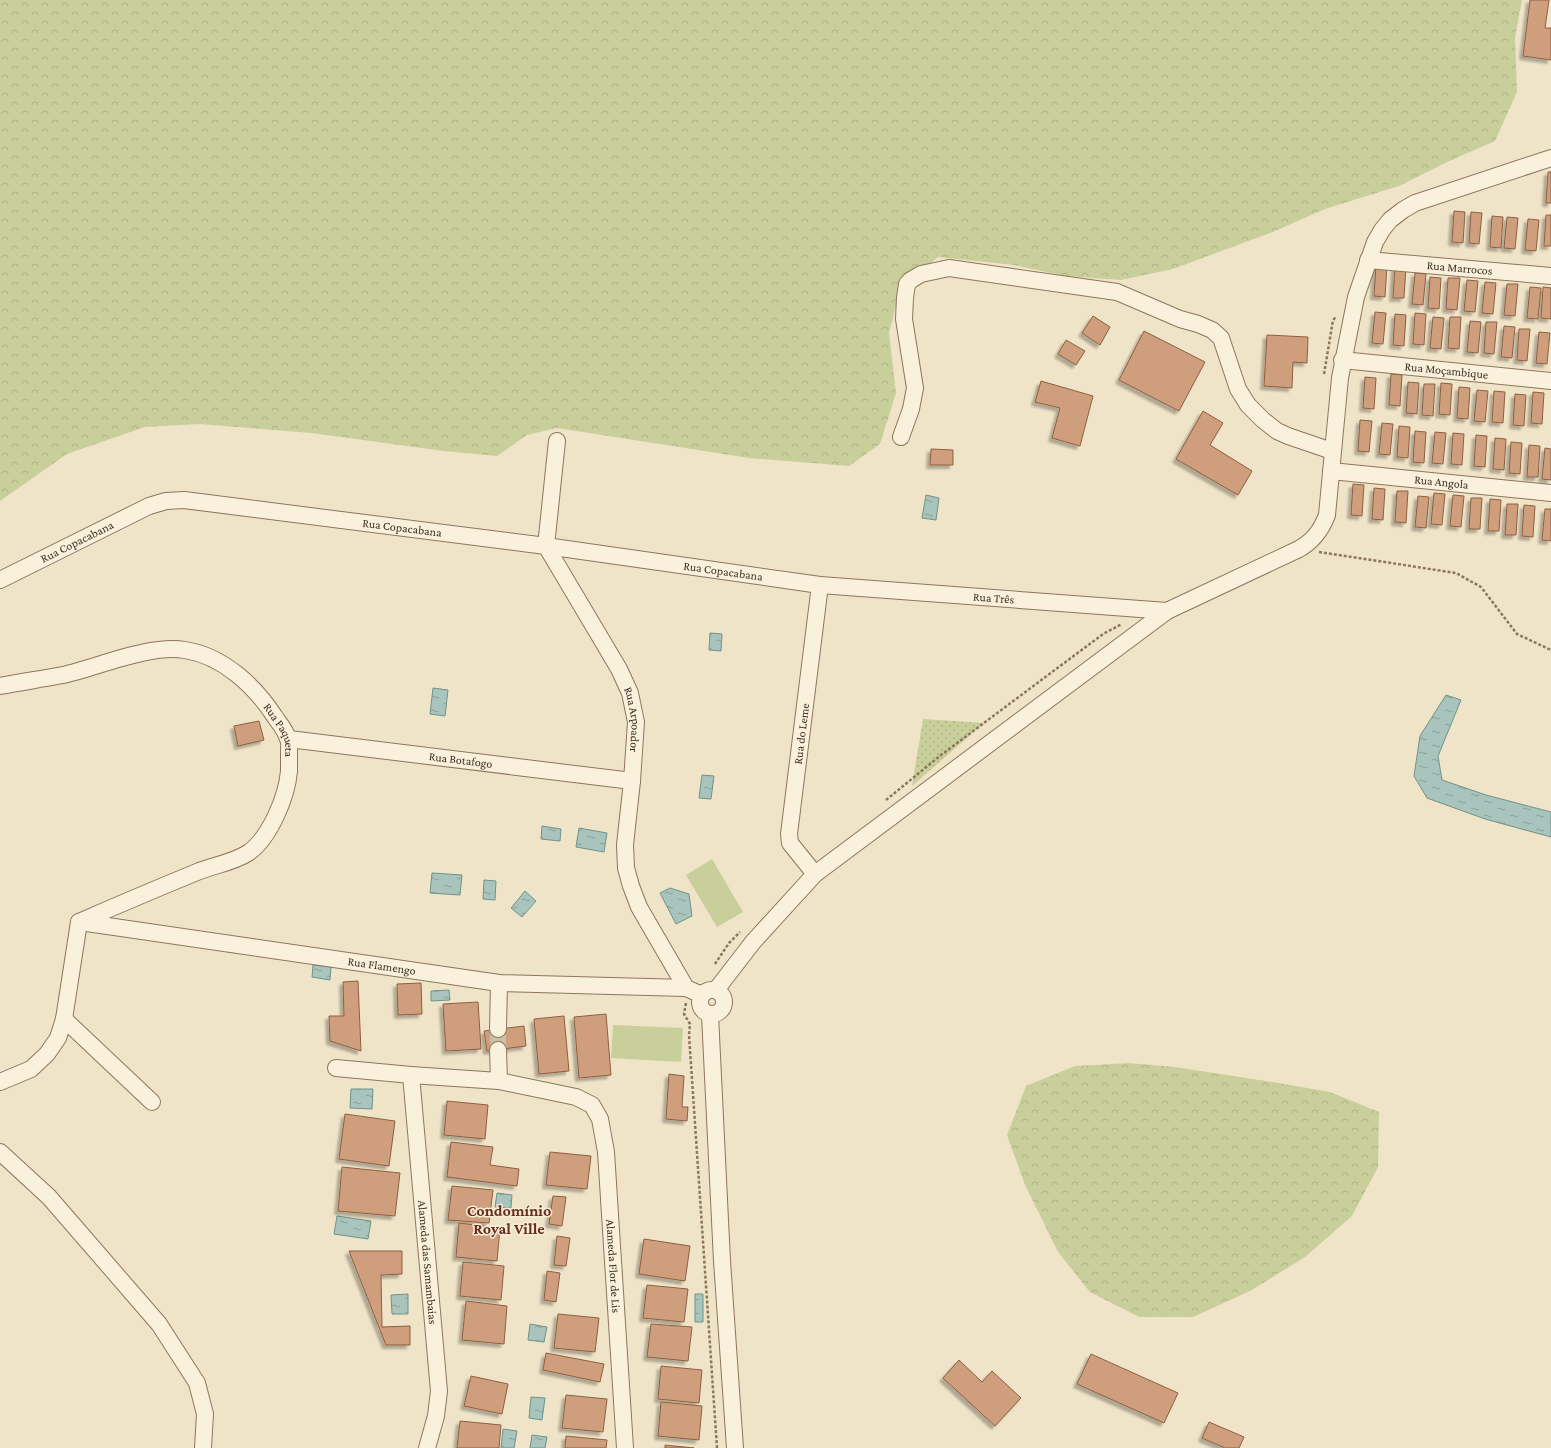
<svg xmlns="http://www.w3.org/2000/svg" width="1551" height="1448" font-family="'Crimson Pro',serif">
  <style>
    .green { fill: #c9cf9b }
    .forest { fill: url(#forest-crowns) }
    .park { fill: url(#park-dots) }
    .water { fill: url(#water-ripples); stroke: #6f938a }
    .building { fill: #cf9f7d; stroke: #8d5f41; filter: url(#shadow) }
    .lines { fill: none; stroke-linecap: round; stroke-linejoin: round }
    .minor-tunnel { stroke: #ccc0a6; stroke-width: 16; stroke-dasharray: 16 8; stroke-linecap: butt }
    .minor-casing { stroke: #8d765c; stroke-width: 18 }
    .path { stroke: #8d765c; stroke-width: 2.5; stroke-dasharray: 3 2; stroke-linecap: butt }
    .minor { stroke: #faf1dc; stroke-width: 16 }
    .labels { text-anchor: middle; stroke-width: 3; stroke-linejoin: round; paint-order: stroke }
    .street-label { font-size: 12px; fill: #3d2e20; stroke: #f7eed8 }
    .district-label { font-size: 16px; font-weight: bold; fill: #6b2e1e; stroke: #f7eed8 }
  </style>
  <defs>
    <pattern id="forest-crowns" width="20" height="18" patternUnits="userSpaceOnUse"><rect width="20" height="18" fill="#c9cf9b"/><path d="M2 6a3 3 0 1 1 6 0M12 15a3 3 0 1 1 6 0" fill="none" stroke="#aeb285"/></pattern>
    <pattern id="park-dots" width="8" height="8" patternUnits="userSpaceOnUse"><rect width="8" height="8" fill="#c9cf9b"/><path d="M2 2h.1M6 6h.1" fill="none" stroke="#aeb285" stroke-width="1.8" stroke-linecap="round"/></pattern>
    <pattern id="water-ripples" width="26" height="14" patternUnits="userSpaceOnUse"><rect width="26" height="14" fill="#a9c4bc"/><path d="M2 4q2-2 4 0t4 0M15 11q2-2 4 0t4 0" fill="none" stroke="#8ba098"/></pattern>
    <filter id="shadow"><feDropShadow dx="-3.5" dy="3.5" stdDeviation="1" flood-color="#0004"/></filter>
  </defs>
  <rect width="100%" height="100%" fill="#f0e4c8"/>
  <path class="green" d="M712,859L743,912L717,927L686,875Z
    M613,1025L683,1028L681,1062L611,1058Z"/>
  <path class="forest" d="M0,0H1522L1515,38L1517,92L1495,141L1447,162L1399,186L1325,209L1273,232L1173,269L1121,280L1065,276L1014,265L938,257L900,289L889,333L896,393L880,444L849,466L749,458L557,428L527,435L497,456L444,451L311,433L199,424L145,427L67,454L0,501Z
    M1129,1063L1175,1067L1279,1083L1330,1092L1379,1112L1378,1167L1352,1216L1305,1257L1250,1291L1193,1317H1139L1090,1292L1058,1252L1025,1185L1007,1135L1026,1086L1075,1066Z"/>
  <path class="park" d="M923,719L984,723L912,786Z"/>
  <path class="water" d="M926,495L939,498L936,520L922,518Z
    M710,633L722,634L721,651L709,650Z
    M433,688L448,690L445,716L430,714Z
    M1446,695L1461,700L1438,756L1442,780L1486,795L1551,812V837L1485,819L1427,798L1414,776L1420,736Z
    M702,775L714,776L711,799L699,798Z
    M542,826L561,829L560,841L541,839Z
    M579,828L607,833L604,852L576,847Z
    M432,873L462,875L460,895L430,893Z
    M484,880L496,881L495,900L483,899Z
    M670,888L689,894L692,916L676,924L660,893Z
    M525,891L536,901L522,917L511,908Z
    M313,965L331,967L330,980L312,977Z
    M449,990L450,1000L431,1001V991Z
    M351,1089H373L372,1109L350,1108Z
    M497,1193L512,1195L511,1208L495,1207Z
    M337,1216L371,1221L368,1239L334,1234Z
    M408,1294V1314H392L391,1295Z
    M695,1294H703V1322H695Z
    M530,1324L547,1327L544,1342L528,1340Z
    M531,1397L545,1398L542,1420L529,1418Z
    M503,1429L517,1431L514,1448H501Z
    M532,1435L547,1437L545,1448H530Z"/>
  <path class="building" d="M1530,0H1549L1545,28H1551V60L1523,56Z
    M1548,172H1551V203H1546Z
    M1454,211L1465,212L1463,243L1452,242Z
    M1471,212L1482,213L1479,244L1469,243Z
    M1546,215H1551V246H1544Z
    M1492,216L1503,217L1501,248L1490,247Z
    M1507,217L1518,218L1515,249L1504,248Z
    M1528,219L1539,220L1536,251L1525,250Z
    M1376,265L1387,266L1385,297L1374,296Z
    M1395,266L1406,267L1404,298H1393Z
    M1415,273L1426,274L1423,305L1412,304Z
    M1430,277L1441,278L1439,309L1428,308Z
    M1448,278H1460L1457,310L1446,309Z
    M1467,280L1478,281L1475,312L1464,311Z
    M1485,282L1496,283L1493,314L1482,313Z
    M1507,284H1518L1515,316L1504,315Z
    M1530,287L1541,288L1538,319L1527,318Z
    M1543,287L1551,288V319L1541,318Z
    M1375,312L1386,313L1383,344L1372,343Z
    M1415,313L1426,314L1424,345L1413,344Z
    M1395,314L1406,315L1404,346L1393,345Z
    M1093,316L1110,327L1100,345L1082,333Z
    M1433,317L1444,318L1441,349L1430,348Z
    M1450,317H1461L1459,349L1448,348Z
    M1470,321L1481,322L1478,353L1467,352Z
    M1486,322H1497L1494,354L1484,353Z
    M1504,326L1515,327L1512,358L1501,357Z
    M1519,329H1530L1527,361L1517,360Z
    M1144,331L1205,362L1179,411L1119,380Z
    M1539,332L1550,333L1547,364L1536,363Z
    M1267,335L1308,337L1307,363L1293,362L1292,388L1264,386Z
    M1066,340L1085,351L1076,365L1058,354Z
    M1391,374L1402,375L1400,406L1389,405Z
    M1365,377L1376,378L1374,409L1363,408Z
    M1041,381L1093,396L1080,446L1052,438L1060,408L1035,402Z
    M1408,382L1419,383L1417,414L1406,413Z
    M1441,383L1452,384L1450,415L1439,414Z
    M1424,384H1435L1433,416L1422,415Z
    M1459,387L1470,388L1468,419L1457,418Z
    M1477,390L1488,391L1485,422L1474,421Z
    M1494,391L1505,392L1503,423L1492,422Z
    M1533,392L1544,393L1542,424L1531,423Z
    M1515,394L1526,395L1524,426L1513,425Z
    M1203,411L1223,423L1210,445L1252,471L1238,495L1176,459Z
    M1360,420L1372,421L1369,452L1358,451Z
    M1382,423L1393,424L1390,455L1379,454Z
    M1399,426L1410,427L1408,458L1397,457Z
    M1415,431L1426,432L1424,463L1413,462Z
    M1435,432L1446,433L1443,464L1432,463Z
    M1453,433L1464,434L1462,465L1451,464Z
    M1476,435L1487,436L1485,467L1474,466Z
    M1495,438L1506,439L1504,470L1493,469Z
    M1511,442L1522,443L1520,474L1509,473Z
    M1529,445L1540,446L1538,477H1527Z
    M1545,448L1551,449V480L1542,479Z
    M931,449L953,450V465H930Z
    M1353,484L1364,485L1362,516L1351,515Z
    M1374,488L1385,489L1383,520L1372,519Z
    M1397,491H1408L1406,523L1395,522Z
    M1434,493L1445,494L1442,525L1431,524Z
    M1453,495L1464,496L1461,527L1450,526Z
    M1418,496L1429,497L1426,528L1415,527Z
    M1471,498H1482L1480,529H1469Z
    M1490,499L1501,500L1499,531H1488Z
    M1507,504H1518L1516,535H1505Z
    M1524,505L1535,506L1533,537L1522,536Z
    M1545,509H1551V541L1542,540Z
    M259,721L264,740L238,746L234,726Z
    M358,981L361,1051L330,1041L329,1016H344L343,982Z
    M421,983L422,1014L398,1015L397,984Z
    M478,1002L481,1049L446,1051L443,1004Z
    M606,1014L611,1075L579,1078L574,1017Z
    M564,1016L569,1071L539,1074L534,1019Z
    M524,1026L526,1046L487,1051L484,1031Z
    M669,1074L684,1076L682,1107H688L687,1121L666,1119Z
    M447,1101L488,1105L485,1139L444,1135Z
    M345,1114L395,1121L389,1166L339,1159Z
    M451,1142L493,1147L490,1165L519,1169L517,1186L447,1177Z
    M550,1152L591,1156L587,1189L546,1185Z
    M342,1167L400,1173L395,1216L338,1211Z
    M452,1186L493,1190L489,1223L448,1220Z
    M553,1196L566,1197L562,1226L549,1224Z
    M459,1223L500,1228L497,1261L456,1257Z
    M557,1236L570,1238L566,1266L554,1265Z
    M644,1239L690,1246L685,1281L639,1274Z
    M349,1251H402V1274L381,1275L382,1327L410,1326V1345H386Z
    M463,1262L504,1266L501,1300L460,1296Z
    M547,1271L560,1273L556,1302L544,1300Z
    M647,1285L688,1289L684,1322L643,1318Z
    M466,1301L507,1306L504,1344L462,1340Z
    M558,1314L599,1318L595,1352L554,1348Z
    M651,1324L692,1327L688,1361L647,1357Z
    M546,1353L604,1364L600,1382L543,1370Z
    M1091,1354L1178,1393L1164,1423L1077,1384Z
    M959,1360L982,1382L992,1371L1021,1398L995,1426L943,1378Z
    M661,1366L702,1370L699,1403L658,1399Z
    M471,1376L508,1384L502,1414L464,1406Z
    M566,1395L607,1399L603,1432L562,1428Z
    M661,1402L702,1406L699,1440L658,1436Z
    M460,1421L501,1425L499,1448H457Z
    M1209,1422L1244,1437L1239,1448H1225L1202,1438Z
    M566,1436L607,1440L606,1448H565Z
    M665,1445L694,1448H665Z"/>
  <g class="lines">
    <path class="minor-tunnel" d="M498,1050V1029"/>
    <defs>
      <g id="minor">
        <path id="s1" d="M1368,260L1551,276"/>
        <path id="s2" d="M1342,360L1551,381"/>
        <path d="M901,437L911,409L915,388L904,319L905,298L907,284L911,280L921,274L949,268L1117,292L1180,319L1198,324L1212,330L1221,338L1238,389L1248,405L1263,420L1277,431L1288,436L1332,451"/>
        <path id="s3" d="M557,441L546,546L619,669L630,693L636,722L632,781L625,845L626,868L631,886L639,907L686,988L702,995"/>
        <path id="s4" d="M1331,471L1551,493"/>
        <path id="s5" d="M0,580L149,506L166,501L184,500L546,546L820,585L1167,611"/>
        <path id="s6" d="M0,686C21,682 42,679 63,675C98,667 150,644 185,650C223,656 255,686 275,717C280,724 286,731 288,739C290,743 289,748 289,752C289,758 289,765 289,771C287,796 270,838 248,853C232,863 214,865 197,872C158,888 118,905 79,922"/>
        <path id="s7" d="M289,739L632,781"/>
        <path id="s8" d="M815,874L790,843L789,834L820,585"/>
        <path id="s9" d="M80,922L499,983L686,988"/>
        <circle cx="712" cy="1002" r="12"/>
        <path d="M716,990L753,942L815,874L1167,611L1299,549C1313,541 1321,531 1327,515L1340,378L1356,297L1375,242L1382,230L1390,220L1403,210L1415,203L1551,158"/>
        <path d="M710,1015L722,1261L735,1448"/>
        <path d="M64,1019L152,1102"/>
        <path d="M498,1029L499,983"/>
        <path d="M498,1050L499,1081"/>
        <path id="s10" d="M336,1068L411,1075L499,1081L576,1097L592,1105L600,1119L606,1152L625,1448"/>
        <path id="s11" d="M411,1075L439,1391L436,1416L427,1448"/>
        <path d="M0,1082L31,1069L47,1054L58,1038L64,1019L79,922"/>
        <path d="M0,1152L49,1197L159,1324L197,1383L205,1414L203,1448"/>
      </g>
    </defs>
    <use href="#minor" class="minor-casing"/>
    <path class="path" d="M1324,374L1333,320L1336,317
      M1319,552L1456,573L1481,587L1517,634L1551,650
      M886,800L941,755L1103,634L1122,624
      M715,964L729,943L740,932
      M686,1003L684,1014L690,1024L689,1035L717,1448"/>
    <use href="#minor" class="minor"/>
  </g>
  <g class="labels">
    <g class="street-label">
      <text dy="4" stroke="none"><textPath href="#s1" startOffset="92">Rua Marrocos</textPath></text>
      <text dy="4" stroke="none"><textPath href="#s2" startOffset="105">Rua Moçambique</textPath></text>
      <text dy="4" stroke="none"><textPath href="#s4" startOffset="111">Rua Angola</textPath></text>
      <text dy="4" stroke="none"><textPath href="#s5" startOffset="422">Rua Copacabana</textPath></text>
      <text dy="4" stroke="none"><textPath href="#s5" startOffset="86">Rua Copacabana</textPath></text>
      <text dy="4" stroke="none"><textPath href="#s5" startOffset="746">Rua Copacabana</textPath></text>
      <text dy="4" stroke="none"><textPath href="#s5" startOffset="1018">Rua Três</textPath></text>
      <text dy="4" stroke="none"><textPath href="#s3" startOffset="302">Rua Arpoador</textPath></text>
      <text dy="4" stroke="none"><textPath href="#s6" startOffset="319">Rua Paqueta</textPath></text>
      <text dy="4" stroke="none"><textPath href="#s8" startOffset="150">Rua do Leme</textPath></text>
      <text dy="4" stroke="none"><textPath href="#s7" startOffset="173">Rua Botafogo</textPath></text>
      <text dy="4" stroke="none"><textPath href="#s9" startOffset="305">Rua Flamengo</textPath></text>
      <text dy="4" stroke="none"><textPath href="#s11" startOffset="188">Alameda das Samambaias</textPath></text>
      <text dy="4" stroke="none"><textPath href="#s10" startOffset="424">Alameda Flor de Lis</textPath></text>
    </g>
    <g class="district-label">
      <text x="509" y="1216">Condomínio<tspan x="509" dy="18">Royal Ville</tspan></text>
    </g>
  </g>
</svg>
